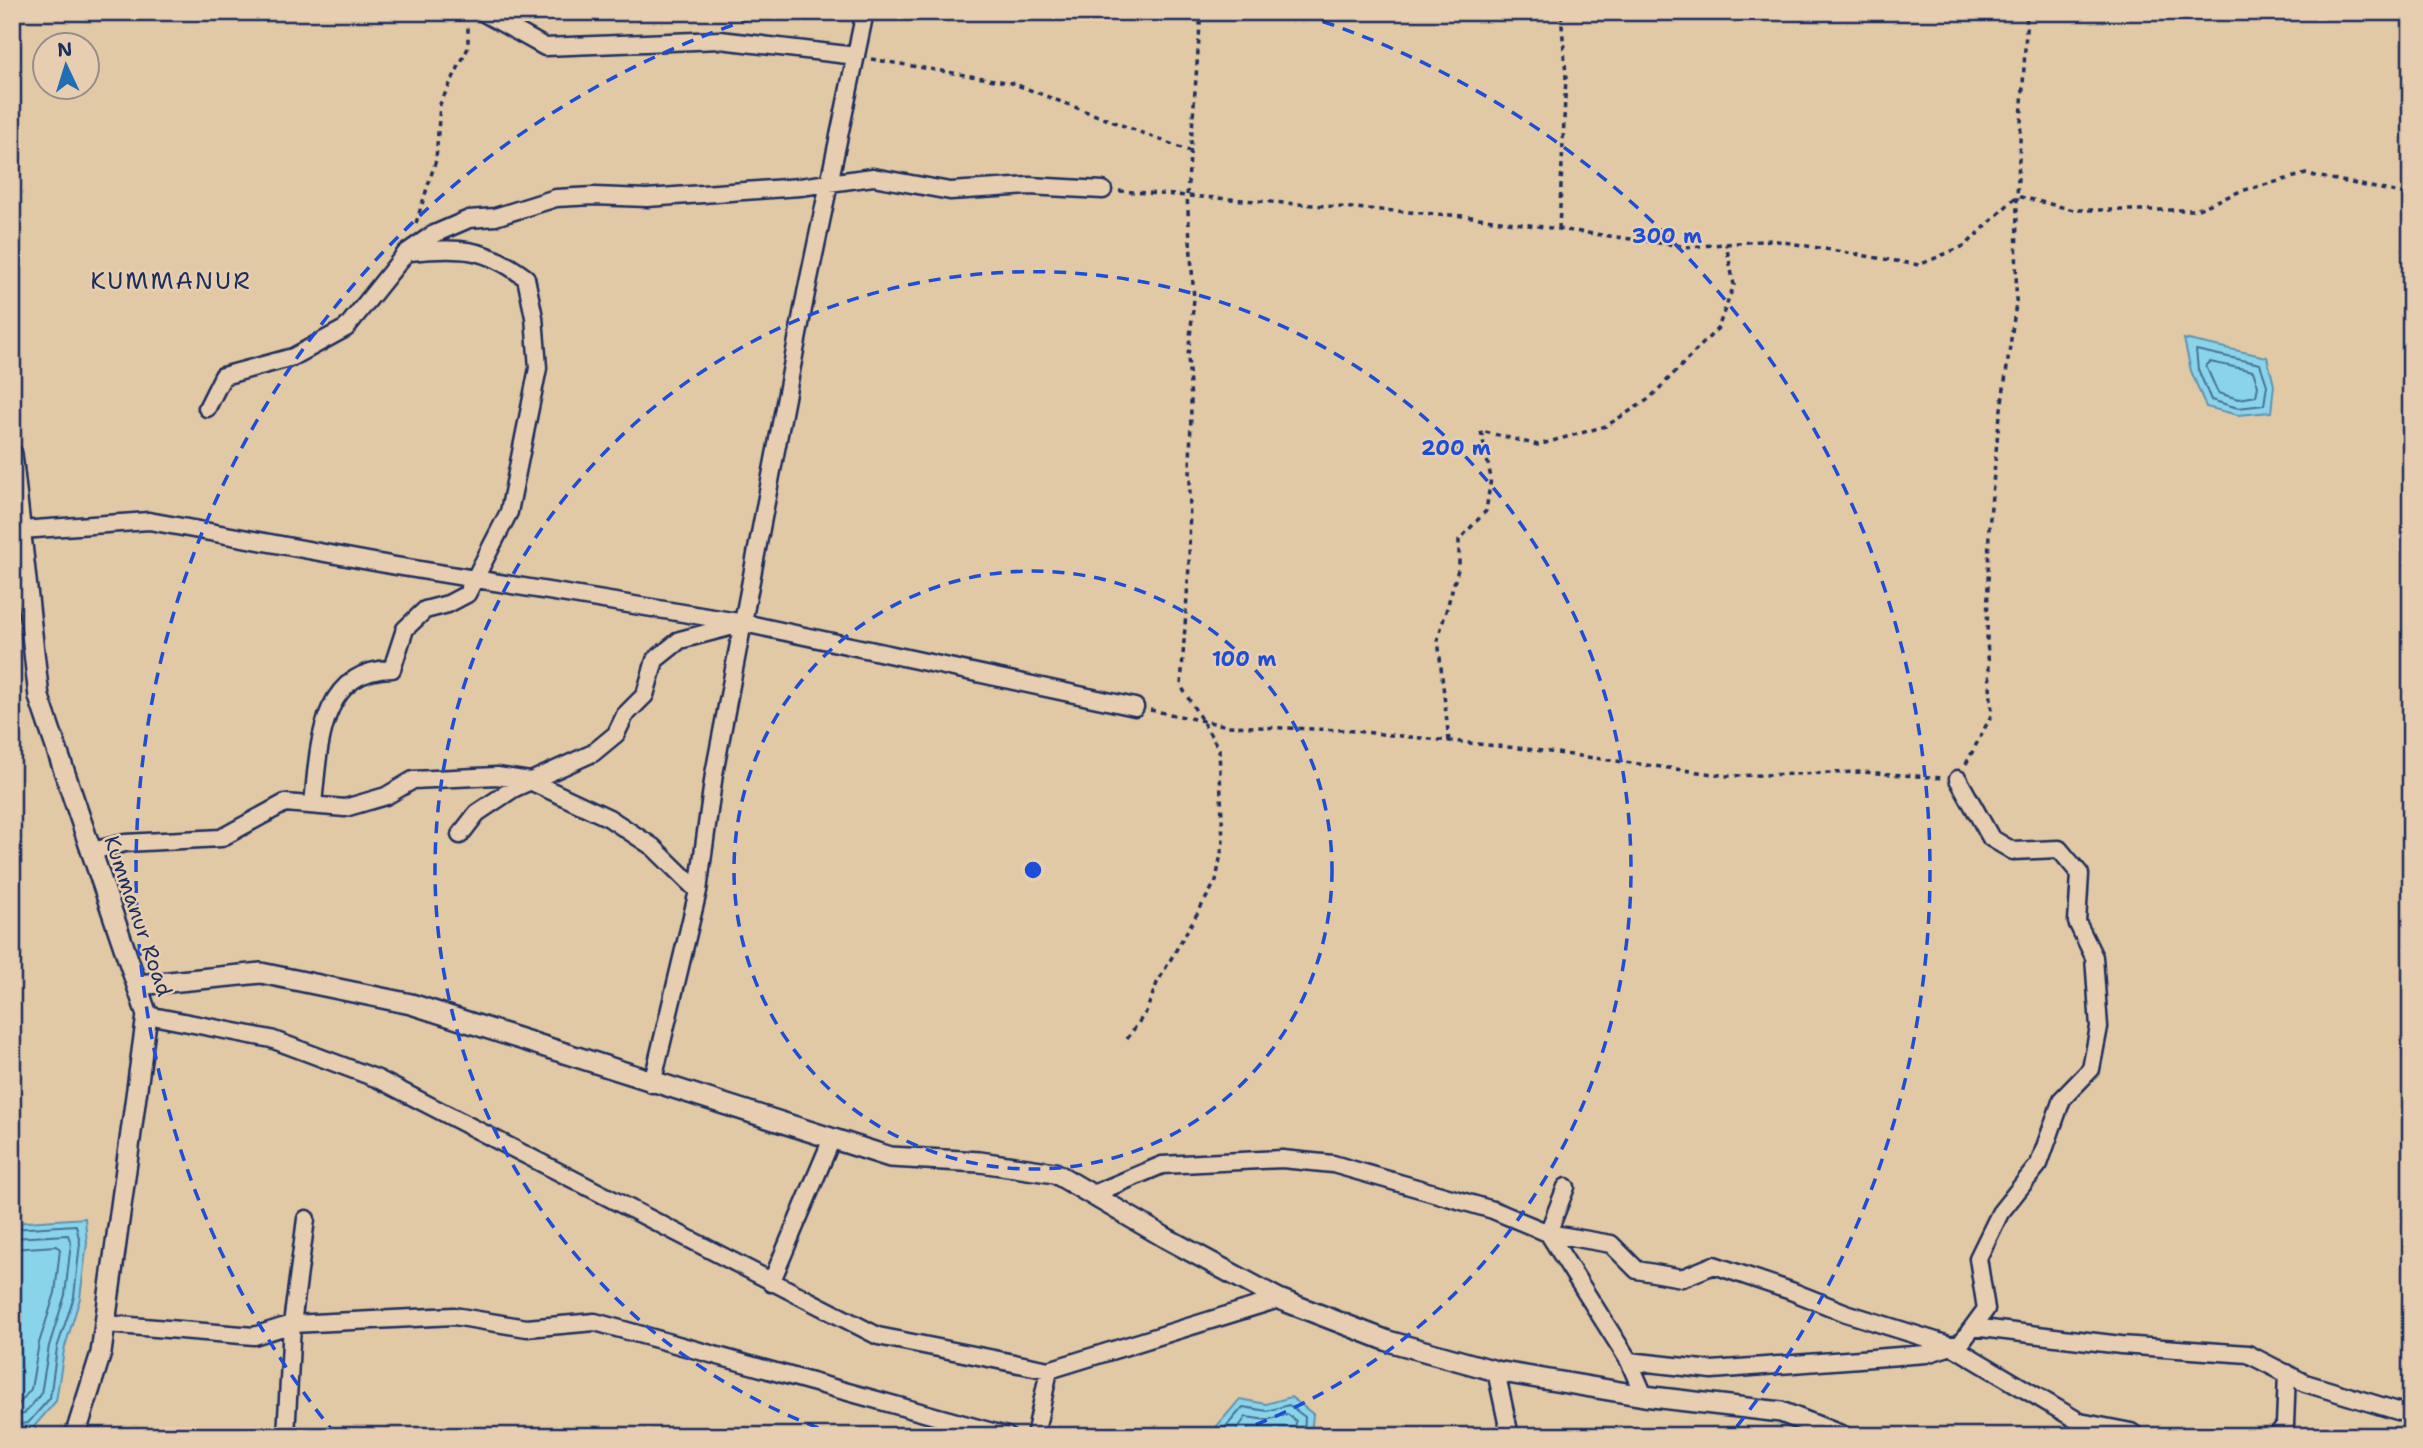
<svg xmlns="http://www.w3.org/2000/svg" width="2423" height="1448" font-family="'Shantell Sans',sans-serif">
  <style>
    .water { fill: #8ad4ea; stroke: #5e92b2; stroke-width: 2 }
    .lines { fill: none; stroke-linecap: round; stroke-linejoin: round }
    .shore { stroke: #477196; stroke-width: 2 }
    .minor-casing { stroke: #1b2f5e; stroke-width: 21 }
    .tertiary-casing { stroke: #1b2f5e; stroke-width: 24 }
    .path { stroke: #1b2f5e; stroke-width: 3.5; stroke-dasharray: 5 5; stroke-linecap: butt }
    .minor { stroke: #e8ceb0; stroke-width: 16 }
    .tertiary { stroke: #e8ceb0; stroke-width: 19 }
    .ring { fill: none; stroke: #1d4ed8; stroke-width: 3.5; stroke-dasharray: 12 9 }
    .labels { text-anchor: middle; stroke-width: 5; stroke-linejoin: round; paint-order: stroke }
    .street-label { font-size: 21px; fill: #1b2f5e; stroke: #e8ceb0 }
    .quarter-label { font-size: 24px; letter-spacing: 2px; fill: #1b2f5e; stroke: #e8ceb0 }
    .centre { fill: #1d4ed8; stroke: #e8ceb0; stroke-width: 3.5 }
    .ring-label { font-size: 21px; text-anchor: middle; font-weight: bold; fill: #1d4ed8; stroke: #e8ceb0; stroke-width: 5; stroke-linejoin: round; paint-order: stroke }
  </style>
  <rect width="100%" height="100%" fill="#e2c9a5"/>
  <filter id="ink" filterUnits="userSpaceOnUse"><feTurbulence type="fractalNoise" baseFrequency=".0143" numOctaves="2"/><feDisplacementMap in="SourceGraphic" scale="14" xChannelSelector="R" yChannelSelector="G"/><feConvolveMatrix kernelMatrix="1 2 1 2 8 2 1 2 1" color-interpolation-filters="sRGB"/></filter>
  <g filter="url(#ink)">
    <path class="water" d="M2184,339L2267,357L2274,385L2271,412L2238,415L2206,407L2191,371Z
      M85,1218L87,1243L80,1298L64,1350L56,1401L31,1430L12,1432V1223Z
      M1291,1397L1313,1414L1311,1436H1216V1427L1240,1399L1266,1404Z"/>
    <g class="lines">
      <path class="shore" d="M2196,350L2260,364L2267,385L2264,405L2238,408L2211,400L2198,369Z
        M2210,362L2253,371L2258,386L2256,396L2239,399L2218,393L2206,366Z
        M12,1229L76,1225L80,1243L74,1297L57,1348L50,1398L28,1423L12,1425
        M12,1238L68,1235L71,1243L65,1295L49,1346L41,1394L24,1414L12,1416
        M12,1249L56,1246L60,1249L55,1293L39,1343L31,1389L19,1404L12,1405
        M1223,1436L1224,1429L1243,1407L1267,1411L1289,1405L1305,1417L1304,1436
        M1232,1436L1246,1417L1267,1420L1287,1414L1296,1421L1295,1436"/>
      <defs>
        <path id="minor" d="M482,12L545,47L720,40L856,56
          M207,408L223,376L293,357L346,328L406,253L432,235L469,219L495,217L556,198L594,196L647,198L800,187L873,177L950,191L1029,186L1103,190
          M21,530L149,521L396,566L744,623L1135,707
          M313,804C319,748 319,670 392,669L405,629L425,610L448,604L467,594L509,512L538,368L534,317L526,278C485,247 460,247 410,252
          M460,835L477,813L513,789L593,753L616,734L625,715L645,695L655,660L680,640L737,625
          M92,851L125,843L221,838L285,803L345,808L386,796L413,780L497,776L530,781L609,818L653,847L698,891
          M147,1015L271,1039L378,1079L878,1336L1049,1370L1279,1299
          M652,1084L698,891L714,774L806,293L865,12
          M1566,1187L1548,1233L1629,1361L1644,1396
          M1091,1195L1162,1165L1282,1159L1333,1164L1493,1210L1548,1233L1611,1244L1637,1270L1682,1278L1714,1265L1791,1291L1846,1313L1952,1346L2080,1422L2131,1432L2136,1436
          M771,1283L831,1141
          M106,1324L254,1336L292,1324L454,1316L527,1328L595,1322L1007,1436
          M1973,1327L2121,1345L2248,1354L2305,1383L2411,1415
          M1629,1361L1712,1370L1926,1354L1961,1343L1986,1309L1978,1258L2000,1213L2039,1164L2062,1099L2091,1069L2099,1027L2094,957L2077,922L2080,874L2059,849L2013,851L1991,838L1958,779
          M1496,1371L1510,1436
          M286,1436L292,1324L306,1219
          M1035,1436L1049,1370
          M2277,1436L2285,1425L2287,1373"/>
        <path id="tertiary" d="M12,454L39,697L147,1015L101,1353L75,1436
          M138,985L261,973L411,1004L890,1157L980,1162L1055,1173L1166,1238L1279,1299L1388,1341L1496,1371L1644,1396L1781,1412L1842,1436"/>
      </defs>
      <use href="#minor" class="minor-casing"/>
      <use href="#tertiary" class="tertiary-casing"/>
      <path class="path" d="M871,59L1012,83L1192,152
        M1119,191L1464,216L1689,247L1772,240L1919,265L1966,245L2017,196L2074,210H2196L2241,191L2306,174L2411,195
        M416,223L436,160L440,104L468,48V23
        M1559,229L1566,76L1561,12
        M1150,710L1228,726L1343,730L1527,749L1728,776L1862,772L1943,778
        M1449,741L1438,639L1459,566V540L1486,511L1491,478L1481,431L1538,445L1606,426L1649,399L1718,328L1734,285L1726,244
        M1966,764L1992,714L1987,640L1989,528L1998,430L2016,304L2017,196L2027,12
        M1127,1039L1146,1012L1157,983L1216,881L1223,842L1219,749L1181,686L1189,566L1191,401L1188,356L1194,299L1187,196L1201,12"/>
      <use href="#minor" class="minor"/>
      <use href="#tertiary" class="tertiary"/>
    </g>
  </g>
  <g class="ring">
    <circle cx="1033" cy="870" r="299"/>
    <path d="M838 1435A598 598 0 1 1 1228 1435"/>
    <path d="M336 1435A897 897 0 0 1 763 15M1303 15A897 897 0 0 1 1730 1435"/>
  </g>
  <g class="labels">
    <g class="street-label">
      <text transform="translate(138 916) rotate(71)" y="7">Kummanur Road</text>
    </g>
    <g class="quarter-label">
      <text x="171" y="289">KUMMANUR</text>
    </g>
  </g>
  <circle cx="1033" cy="870" r="10" class="centre"/>
  <g class="ring-label">
    <text x="1667" y="243">300 m</text>
    <text x="1456" y="455">200 m</text>
    <text x="1244" y="666">100 m</text>
  </g>
  <rect width="2423" height="1448" fill="none" stroke="#e8ceb0" stroke-width="42"/>
  <rect x="21" y="21" width="2381" height="1406" fill="none" stroke="#1b2f5e" stroke-width="2.5" filter="url(#ink)"/>
  <g transform="translate(66 66) rotate(356)"><circle r="33" fill="#e8ceb0" stroke="#968e8f" stroke-width="2"/>
  <path d="M0-5L12 26L0 18L-12 26Z" fill="#1f6fb2"/>
  <text y="-10" font-size="19" font-weight="bold" text-anchor="middle" fill="#1b2f5e">N</text>
  </g>
</svg>
